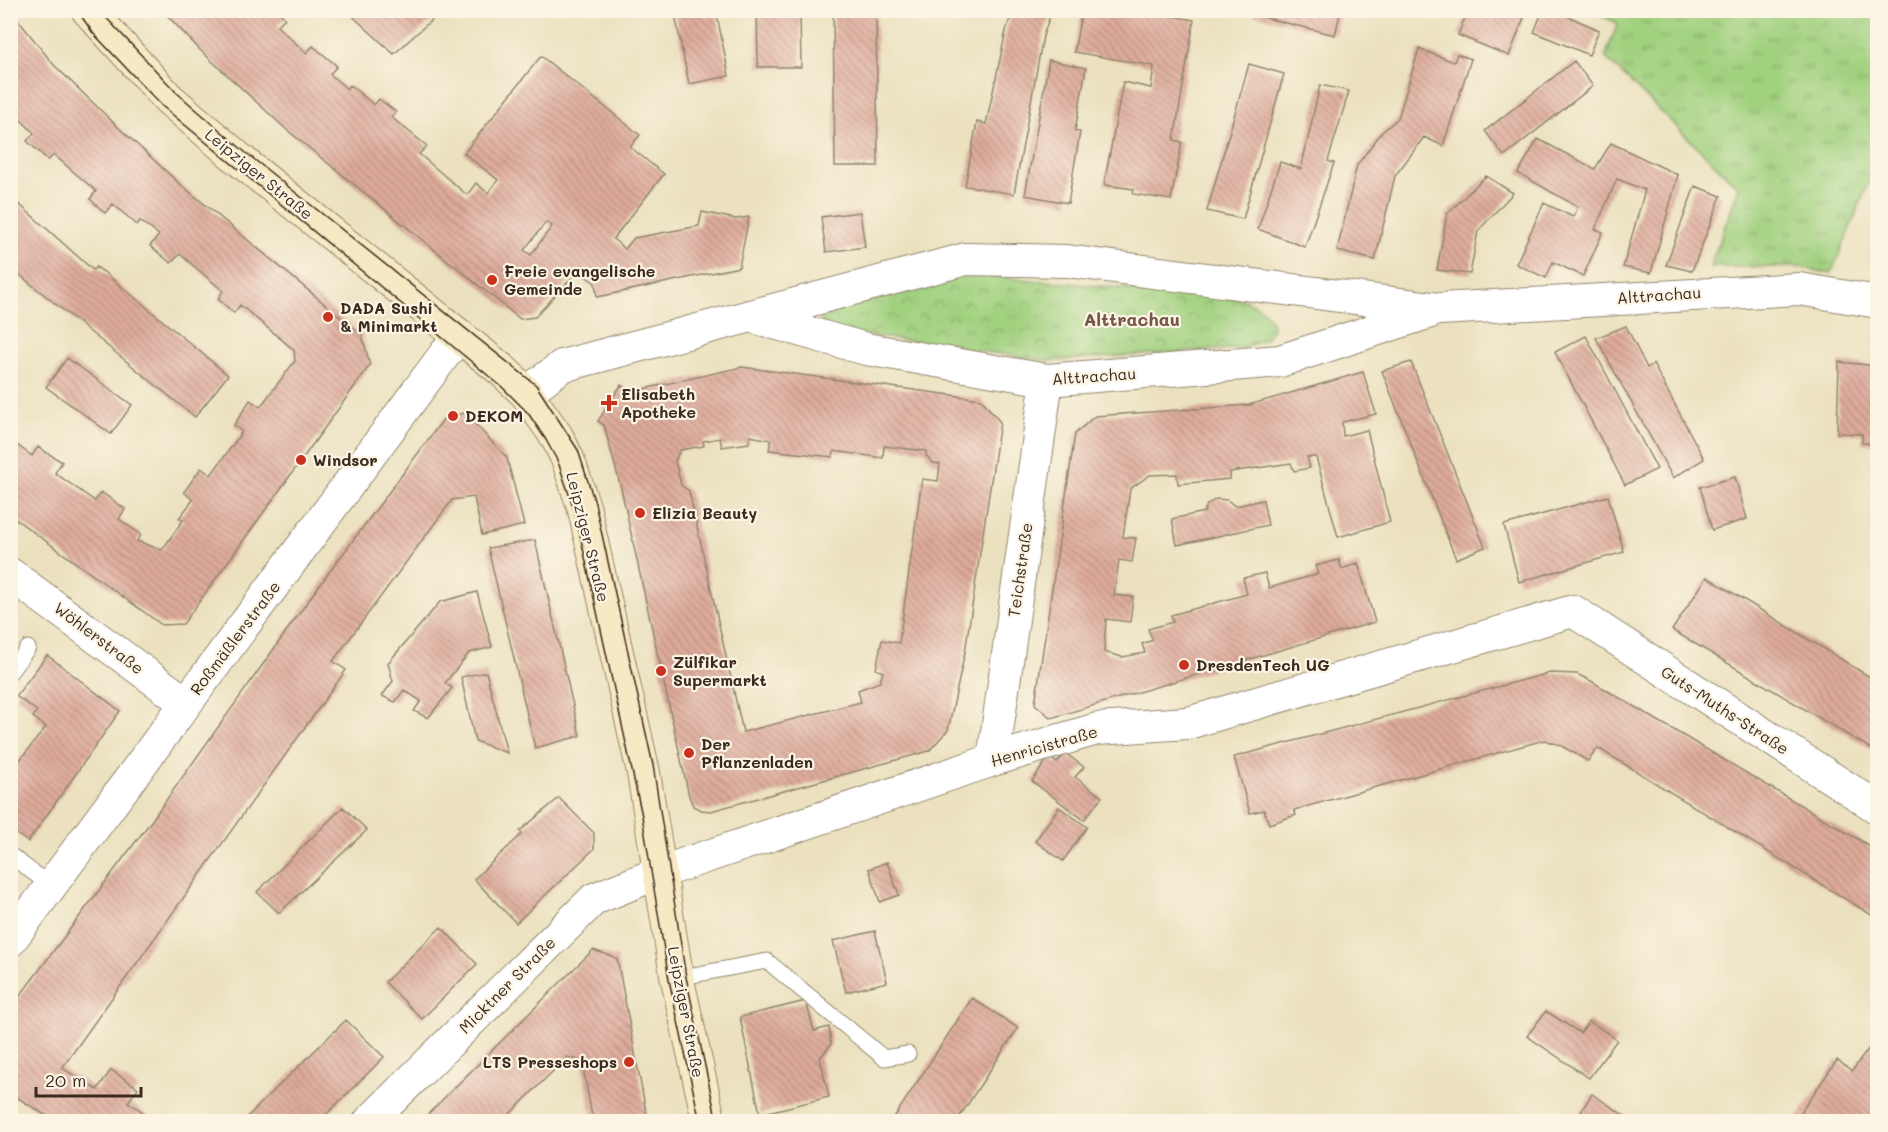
<svg xmlns="http://www.w3.org/2000/svg" width="1888" height="1132" font-family="Mali,sans-serif">
  <style>
    .grass { fill: url(#grass-tufts); stroke: #6e7e4e; stroke-width: 1.5 }
    .park { fill: url(#park-crowns); stroke: #6e7e4e; stroke-width: 1.5 }
    .building { fill: url(#building-back-hatch); fill-rule: evenodd }
    .lines { fill: none; stroke-linecap: round; stroke-linejoin: round }
    .lane-casing { stroke: #93866e; stroke-width: 17 }
    .street-casing { stroke: #93866e; stroke-width: 34 }
    .secondary-casing { stroke: #93866e; stroke-width: 35 }
    .lane { stroke: #fff; stroke-width: 15 }
    .street { stroke: #fff; stroke-width: 32 }
    .secondary { stroke: #f7e9c3; stroke-width: 33 }
    .tram { stroke: #3b2a1e; stroke-width: 1.5 }
    .poi-dot { fill: #c8321e; stroke: #fcf5e5; stroke-width: 2 }
    .labels { text-anchor: middle; stroke-width: 4.5; stroke-linejoin: round; paint-order: stroke }
    .street-label { font-size: 16px; fill: #3b2a1e; stroke: #fcf5e5 }
    .poi-label { font-size: 16px; font-weight: bold; fill: #3b2a1e; stroke: #fcf5e5; text-anchor: start }
    .neighbourhood-label { font-size: 18px; font-weight: bold; fill: #74574a; stroke: #fcf5e5 }
  </style>
  <defs>
    <pattern id="grass-tufts" width="24" height="20" patternUnits="userSpaceOnUse" patternTransform="scale(1.5)"><rect width="24" height="20" fill="#a1d17f"/><path d="M3 7l-1-3M5 7V3M7 7l1-3M15 17l-1-3M17 17v-4M19 17l1-3" fill="none" stroke="#84aa67"/></pattern>
    <pattern id="park-crowns" width="20" height="18" patternUnits="userSpaceOnUse" patternTransform="scale(1.5)"><rect width="20" height="18" fill="#a1d17f"/><path d="M2 6a3 3 0 1 1 6 0M12 15a3 3 0 1 1 6 0" fill="none" stroke="#84aa67"/></pattern>
    <pattern id="building-back-hatch" width="6" height="6" patternUnits="userSpaceOnUse" patternTransform="scale(1.5)"><rect width="6" height="6" fill="#deab9b"/><path d="M-1 5l2 2M0 0l6 6M5-1l2 2" fill="none" stroke="#b58b7e"/></pattern>
  </defs>
  <rect width="100%" height="100%" fill="#fcf5e5"/>
  <filter id="ink" filterUnits="userSpaceOnUse"><feTurbulence type="fractalNoise" baseFrequency=".0167" numOctaves="2"/><feDisplacementMap in="SourceGraphic" scale="12" xChannelSelector="R" yChannelSelector="G"/><feConvolveMatrix kernelMatrix="1 2 1 2 8 2 1 2 1" color-interpolation-filters="sRGB"/></filter>
  <filter id="wash" filterUnits="userSpaceOnUse"><feTurbulence type="fractalNoise" baseFrequency=".008" numOctaves="4" result="noise"/><feDisplacementMap in="SourceGraphic" scale="24" xChannelSelector="R" yChannelSelector="G"/><feGaussianBlur stdDeviation="1.35" result="paint"/><feColorMatrix in="noise" values="0 0 0 0 0 0 0 0 0 0 0 0 0 0 0 0 0 1.4 0 .05"/><feComposite in="paint" operator="in"/></filter>
  <g filter="url(#wash)">
    <rect width="100%" height="100%" fill="#ebe1bf"/>
    <path class="grass" d="M1590,11H1877V162L1831,274L1800,267H1710L1739,188L1605,57L1618,23Z"/>
    <path class="park" d="M965,274L1241,299C1256,304 1271,312 1273,329L1265,339L1243,348L1050,361L832,330L822,323L821,319L825,312Z"/>
    <g id="blocks">
      <path class="building" d="M10,10L54,65L118,127L179,183L362,335L370,365L183,624L162,625L10,515V440L32,456L38,447L62,462L55,473L95,501L101,492L125,509L119,519L141,535L137,541L162,550L183,520L179,518L193,500L184,492L201,468L211,475L242,432L234,425L250,400L260,407L295,361L294,350L240,305L234,313L218,299L223,291L180,254L171,263L150,246L159,235L140,221L137,225L113,204L105,213L90,199L96,191L54,155L48,160L27,141L34,133L10,109Z
        M162,10H276L285,18L277,26L306,53L313,46L337,66L330,74L347,89L350,85L374,105L379,99L396,112L391,117L427,146L419,154L467,195L476,183L488,193L498,180L464,153L541,56L640,135L630,147L664,174L613,239L625,249L634,238L699,226L702,212L736,219L749,217L739,267L597,297L595,283L578,271L535,317L520,319L287,130L201,51ZM546,222L552,226L531,255L524,250Z
        M346,10H430L436,16L394,54Z
        M674,10H705L706,17L717,15L729,76L689,84Z
        M757,10H800L801,67H758Z
        M833,10H876L878,166H835Z
        M1013,10H1052L1043,36L1014,194L965,186L977,122L986,124L1006,31Z
        M1082,10H1140L1194,20L1174,140L1182,142L1171,200L1133,194L1134,189L1104,185L1123,82L1151,88L1154,66L1074,52Z
        M1234,10H1341L1335,35Z
        M1468,10H1527L1509,56L1458,35Z
        M1543,10H1554L1599,30L1589,55L1534,32Z
        M1419,49L1454,62L1457,54L1471,59L1443,146L1424,137L1395,176L1375,260L1337,251L1357,165L1381,133L1398,118Z
        M1049,60L1086,68L1075,131L1080,132L1068,203L1025,195Z
        M1574,61L1593,86L1504,156L1485,131Z
        M1249,64L1284,74L1243,219L1207,211Z
        M1320,85L1349,91L1328,161L1334,163L1305,247L1258,229L1280,162L1301,169Z
        M1538,139L1595,169L1611,143L1678,175L1651,273L1623,267L1645,190L1617,179L1595,229L1603,232L1583,276L1553,262L1546,278L1516,264L1544,203L1573,217L1578,207L1518,173Z
        M1486,176L1513,193L1478,231L1470,274L1437,270L1447,214Z
        M1695,186L1721,196L1692,271L1666,265Z
        M10,196L93,270L96,267L104,272L228,375L195,417L10,267Z
        M860,212L865,247L826,252L821,217Z
        M1626,326L1647,368L1653,364L1704,459L1673,478L1596,338Z
        M1586,336L1657,469L1625,485L1555,352Z
        M67,358L132,405L111,434L46,387Z
        M1411,362L1485,547L1456,559L1382,371Z
        M1839,362L1878,366V444L1862,443V434L1837,433Z
        M742,367L981,399L1000,422L965,652L948,730L929,751L711,811L701,810L693,806L689,796L621,488L604,425L598,421L621,385L630,392ZM750,436L771,440L769,450L833,457L834,451L883,458L884,446L926,451V455L933,463L940,464L938,481L922,479L899,643L882,640L876,669L883,672L880,682L858,690L861,702L743,732L689,491L681,485L675,461L680,450L704,446L703,441L720,438L722,447L749,443Z
        M1363,372L1376,414L1342,422L1343,436L1367,430L1390,522L1338,537L1316,457H1307L1310,468L1294,471L1291,463L1230,472V479L1178,484L1177,474L1150,475L1130,489L1123,537L1136,538L1132,562L1119,560L1114,595L1133,597L1130,622L1106,619L1104,652L1122,657L1145,653L1142,644L1153,640L1148,629L1173,622L1171,615L1247,594L1243,578L1265,573L1269,588L1318,574L1315,566L1339,560L1342,569L1358,563L1375,622L1051,718L1035,704L1075,434L1095,416L1249,405Z
        M465,413L507,458L524,525L482,535L474,497L452,500L333,661L346,670L62,1068L97,1090L111,1070L138,1088L128,1102L158,1122H56L10,1093V1009L152,820L313,594L445,417Z
        M1735,477L1747,519L1712,530L1700,487Z
        M1608,496L1624,552L1519,582L1504,525Z
        M1216,499L1227,500L1235,506L1263,500L1268,525L1177,545L1172,519L1204,512L1207,505Z
        M535,540L580,736L535,748L488,548Z
        M1707,577L1878,682V753L1672,630Z
        M477,592L492,647L469,653L445,683L452,688L428,718L414,711L421,701L404,690L395,702L382,696L393,681L388,663L440,602Z
        M47,655L120,711L28,842L10,829V753L20,760L46,727L33,717L37,711L16,696Z
        M486,672L507,753L475,741L461,677Z
        M1550,673L1577,674L1591,681L1878,851V919L1598,748L1588,761L1560,745L1544,740L1294,810L1296,815L1269,824L1264,810L1250,813L1234,757Z
        M1065,753L1084,767L1075,777L1102,797L1084,820L1032,781L1049,757L1057,763Z
        M559,798L594,833V849L516,923L474,879L522,834L520,831Z
        M343,807L367,830L279,913L257,892Z
        M1059,807L1087,827L1063,861L1035,841Z
        M887,862L899,895L880,902L869,869Z
        M441,927L477,964L422,1019L385,982Z
        M875,931L887,982L846,992L833,941Z
        M593,950L617,958L648,1122H593L582,1061L567,1057L502,1122H420Z
        M972,998L1018,1028L956,1122H891Z
        M806,1001L814,1031L829,1027L831,1044L820,1058L829,1097L760,1114L740,1017Z
        M1546,1011L1580,1033L1589,1021L1617,1040L1589,1078L1527,1036Z
        M346,1020L384,1057L319,1122H251L247,1117Z
        M1878,1036V1122H1794L1837,1060L1852,1071Z
        M1592,1094L1634,1122H1574Z"/>
    </g>
  </g>
  <g filter="url(#ink)">
    <use href="#blocks" fill-opacity="0" stroke="#93866e" stroke-width="1.5"/>
    <g class="lines">
      <defs>
        <path id="lane" d="M10,672L28,648
          M10,855L51,886
          M677,978L767,961L884,1058L908,1054"/>
        <path id="street" d="M749,316L866,349L1047,380L1280,361L1430,312
          M526,393L562,366L966,259L1067,261L1440,309L1799,289L1878,302
          M10,574L186,703
          M993,760L1047,380
          M10,941L459,335
          M369,1122L594,899L661,872L993,760L1097,729L1188,723L1573,611L1878,808"/>
        <path id="secondary" d="M88,10L168,98L240,160L503,371L526,393L557,437L568,460L584,508L643,770L677,978L709,1122"/>
      </defs>
      <use href="#lane" class="lane-casing"/>
      <use href="#street" class="street-casing"/>
      <use href="#secondary" class="secondary-casing"/>
      <use href="#lane" class="lane"/>
      <use href="#street" class="street"/>
      <use href="#secondary" class="secondary"/>
      <path class="tram" d="M77,10L93,33L162,106L502,387L528,413L546,440L558,462L575,512L642,816L669,980L700,1122
        M99,10L176,92L245,152L536,385L578,450L595,503L653,765L686,977L717,1122"/>
    </g>
  </g>
  <g class="poi-dot">
    <circle cx="492" cy="280" r="6"/>
    <circle cx="328" cy="317" r="6"/>
    <path d="M606 394h6v6h6v6h-6v6h-6v-6h-6v-6h6z"/>
    <circle cx="453" cy="416" r="6"/>
    <circle cx="301" cy="460" r="6"/>
    <circle cx="640" cy="513" r="6"/>
    <circle cx="1184" cy="665" r="6"/>
    <circle cx="661" cy="671" r="6"/>
    <circle cx="689" cy="753" r="6"/>
    <circle cx="629" cy="1062" r="6"/>
  </g>
  <g class="labels">
    <g class="street-label">
      <text transform="translate(259 174) rotate(39)" y="6">Leipziger Straße</text>
      <text transform="translate(1659 295) rotate(-4)" y="6">Alttrachau</text>
      <text transform="translate(1094 376) rotate(-4)" y="6">Alttrachau</text>
      <text transform="translate(588 537) rotate(76)" y="6">Leipziger Straße</text>
      <text transform="translate(1020 570) rotate(-82)" y="6">Teichstraße</text>
      <text transform="translate(99 638) rotate(37)" y="6">Wöhlerstraße</text>
      <text transform="translate(235 638) rotate(-53)" y="6">Roßmäßlerstraße</text>
      <text transform="translate(1725 710) rotate(33)" y="6">Guts-Muths-Straße</text>
      <text transform="translate(1044 746) rotate(-16)" y="6">Henricistraße</text>
      <text transform="translate(507 985) rotate(-45)" y="6">Micktner Straße</text>
      <text transform="translate(686 1012) rotate(79)" y="6">Leipziger Straße</text>
    </g>
    <g class="poi-label">
      <text x="504" y="277">Freie evangelische<tspan x="504" dy="18">Gemeinde</tspan></text>
      <text x="340" y="314">DADA Sushi<tspan x="340" dy="18">&amp; Minimarkt</tspan></text>
      <text x="621" y="400">Elisabeth<tspan x="621" dy="18">Apotheke</tspan></text>
      <text x="465" y="422">DEKOM</text>
      <text x="313" y="466">Windsor</text>
      <text x="652" y="519">Elizia Beauty</text>
      <text x="673" y="668">Zülfikar<tspan x="673" dy="18">Supermarkt</tspan></text>
      <text x="1196" y="671">DresdenTech UG</text>
      <text x="701" y="750">Der<tspan x="701" dy="18">Pflanzenladen</tspan></text>
      <text x="617" y="1068" text-anchor="end">LTS Presseshops</text>
    </g>
    <g class="neighbourhood-label">
      <text x="1132" y="326">Alttrachau</text>
    </g>
  </g>
  <rect width="1888" height="1132" fill="none" stroke="#fcf5e5" stroke-width="36"/>
  <path d="M36 1087v9h105v-9" fill="none" stroke="#3b2a1e" stroke-width="3"/>
  <text x="45" y="1087" font-size="18" fill="#3b2a1e" stroke="#fcf5e5" stroke-width="4.5" paint-order="stroke">20 m</text>
</svg>
